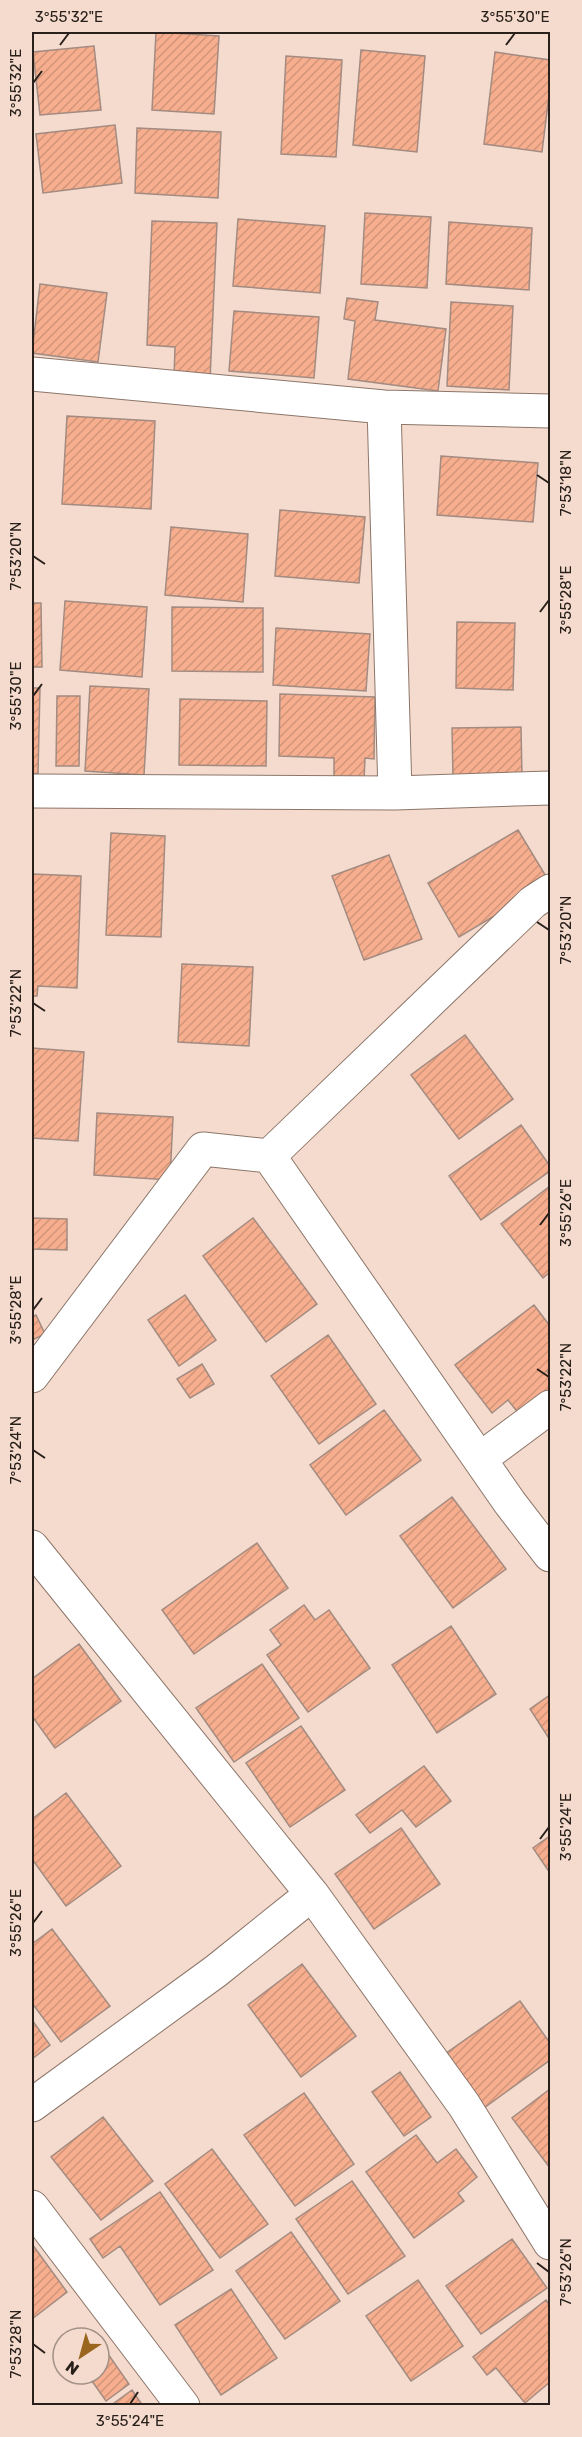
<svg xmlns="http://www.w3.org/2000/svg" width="582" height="2437" font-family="Rubik,sans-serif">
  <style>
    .building { fill: url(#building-hatch); stroke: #a38b81; stroke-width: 1.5 }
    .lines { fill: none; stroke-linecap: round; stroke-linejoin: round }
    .minor-casing { stroke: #8c766a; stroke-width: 35 }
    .minor { stroke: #fff; stroke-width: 33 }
    .ticks { fill: none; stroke: #29201b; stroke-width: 2 }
    .neatline { fill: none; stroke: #29201b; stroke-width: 2 }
    .ticks-label { font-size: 15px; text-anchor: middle; fill: #29201b }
  </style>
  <defs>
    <pattern id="building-hatch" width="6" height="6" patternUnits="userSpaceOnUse" patternTransform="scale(1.5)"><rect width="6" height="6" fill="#f6ae8e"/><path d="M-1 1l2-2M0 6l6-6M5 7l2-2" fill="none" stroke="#d3957a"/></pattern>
  </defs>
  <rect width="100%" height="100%" fill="#f4dbcd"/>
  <path class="building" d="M156,32L219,36L214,114L152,110Z
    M94,46L101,110L40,115L33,52Z
    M361,50L425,56L417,152L353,145Z
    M495,52L550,60V87L542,152L484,144Z
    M286,56L342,60L336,157L281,154Z
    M115,125L122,183L43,193L36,134Z
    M137,128L221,132L218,198L135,193Z
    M365,213L431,217L427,288L361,284Z
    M238,219L325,226L320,293L233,286Z
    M152,221L217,223L210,380L174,378L175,347L147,345Z
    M449,222L532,228L529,290L446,284Z
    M40,284L107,293L98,362L32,353Z
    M347,298L378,302L375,320L446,329L438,391L348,379L355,321L344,319Z
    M451,302L513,306L509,390L447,386Z
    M234,311L319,317L314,378L229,371Z
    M67,416L155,421L151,509L62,504Z
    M441,456L538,463L533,522L437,515Z
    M280,510L365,517L359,583L275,576Z
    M171,527L248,534L243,602L165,595Z
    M65,601L147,607L142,677L60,670Z
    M32,603H41L42,667H32Z
    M172,607L263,608V672L172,671Z
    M457,622L515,623L513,690L456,688Z
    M276,628L370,634L366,691L273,685Z
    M90,686L149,689L144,775L85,771Z
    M32,688H40L38,774H32Z
    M280,694L375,697L374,759L365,758L364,780H334V758L279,756Z
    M57,696H80L79,766H56Z
    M180,699L267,701L266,766L179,765Z
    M521,727L522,778L453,779L452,728Z
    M518,830L550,883L459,937L428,883Z
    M111,833L165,836L161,937L106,935Z
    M389,855L422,939L364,960L332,876Z
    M32,874L81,876L77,988L38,986L37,996H32Z
    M182,964L253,967L249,1046L178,1042Z
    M465,1035L513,1099L459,1139L411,1075Z
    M32,1048L84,1052L78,1141L32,1138Z
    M97,1113L173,1117L170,1180L94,1175Z
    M521,1125L550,1166V1171L481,1220L449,1176Z
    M550,1186V1272L543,1278L501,1224Z
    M32,1218L67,1219V1250L32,1249Z
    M253,1218L317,1304L266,1342L203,1256Z
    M185,1295L216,1340L179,1366L148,1320Z
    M534,1305L550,1326V1368L547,1371L550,1376V1398L523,1419L508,1400L492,1413L455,1365Z
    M36,1315L45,1334L32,1340V1317Z
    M328,1335L376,1404L319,1444L271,1376Z
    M202,1364L214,1384L190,1398L177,1379Z
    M384,1410L421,1460L346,1515L310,1465Z
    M452,1497L506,1569L453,1608L400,1536Z
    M257,1543L288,1588L194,1654L162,1610Z
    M304,1605L315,1620L329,1610L370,1668L308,1712L267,1655L281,1645L270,1630Z
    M451,1626L496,1694L437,1733L392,1665Z
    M79,1644L121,1701L55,1748L32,1716V1679Z
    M262,1664L299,1718L234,1762L196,1708Z
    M550,1695V1740L530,1709Z
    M301,1726L345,1790L290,1827L246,1763Z
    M424,1766L451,1801L416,1827L402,1810L370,1833L356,1815Z
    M66,1793L121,1866L66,1906L32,1859V1819Z
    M401,1828L440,1884L374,1929L335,1874Z
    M550,1836V1873L533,1848Z
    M52,1929L110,2006L61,2042L32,2003V1944Z
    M302,1964L356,2036L301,2077L248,2005Z
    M520,2001L550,2043V2060L484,2108L445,2054Z
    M32,2020L50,2045L32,2059Z
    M400,2072L431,2117L404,2136L372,2092Z
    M550,2089V2168L512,2118Z
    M304,2093L354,2164L295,2206L244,2135Z
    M103,2117L153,2181L101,2220L51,2157Z
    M416,2135L437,2163L456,2149L477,2177L458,2193L464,2201L414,2238L366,2172Z
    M212,2149L268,2224L220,2258L165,2184Z
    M352,2181L405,2256L348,2294L296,2219Z
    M160,2192L213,2270L160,2305L120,2246L103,2258L90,2239Z
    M291,2232L340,2301L285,2339L236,2271Z
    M512,2239L547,2288L481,2334L446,2286Z
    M32,2244L67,2292L32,2319Z
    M418,2280L463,2346L411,2381L366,2316Z
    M231,2289L277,2358L221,2395L175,2325Z
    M546,2300L550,2306V2382L525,2403L496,2368L487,2375L473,2357Z
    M101,2344L129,2384L106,2401L87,2374H99V2346Z
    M132,2390L143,2406H110Z"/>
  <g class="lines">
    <defs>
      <path id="minor" d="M32,374L384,407L550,411
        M384,407L395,793
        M32,791L395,793L550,788
        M269,1156L510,1503L550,1555
        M32,1376L203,1149L269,1156L533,902L550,891
        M480,1459L550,1407
        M32,1547L312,1894L464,2105L550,2243
        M32,2105L216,1971L312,1894
        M32,2207L183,2406"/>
    </defs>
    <use href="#minor" class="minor-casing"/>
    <use href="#minor" class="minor"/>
  </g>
  <path class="ticks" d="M60,45L69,33M506,45L515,33M33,83L42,71M537,475L549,483M33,556L45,564M540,612L549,600M33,696L42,684M537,922L549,930M33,1003L45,1011M540,1225L549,1213M33,1310L42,1298M537,1369L549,1377M33,1450L45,1458M540,1839L549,1827M33,1923L42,1911M537,2263L549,2272M33,2344L45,2353M130,2404L138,2392"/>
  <rect width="582" height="2437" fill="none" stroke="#f4dbcd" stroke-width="66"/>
  <g transform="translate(81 2356) rotate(216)"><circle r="28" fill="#f4dbcd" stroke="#a39086" stroke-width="1.5"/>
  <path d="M0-4.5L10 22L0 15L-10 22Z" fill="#9a651d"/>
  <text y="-9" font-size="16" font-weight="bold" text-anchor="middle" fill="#29201b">N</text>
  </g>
  <rect x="33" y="33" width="516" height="2371" class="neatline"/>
  <g class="ticks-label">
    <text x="69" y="22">3°55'32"E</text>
    <text x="515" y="22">3°55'30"E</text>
    <text transform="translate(16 83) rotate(-90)" y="5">3°55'32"E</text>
    <text transform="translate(566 483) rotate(-90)" y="5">7°53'18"N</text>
    <text transform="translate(16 556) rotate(-90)" y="5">7°53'20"N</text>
    <text transform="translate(566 600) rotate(-90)" y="5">3°55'28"E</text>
    <text transform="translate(16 696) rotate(-90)" y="5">3°55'30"E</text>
    <text transform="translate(566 930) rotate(-90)" y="5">7°53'20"N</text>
    <text transform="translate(16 1003) rotate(-90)" y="5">7°53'22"N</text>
    <text transform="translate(566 1213) rotate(-90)" y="5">3°55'26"E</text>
    <text transform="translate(16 1310) rotate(-90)" y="5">3°55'28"E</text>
    <text transform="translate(566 1377) rotate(-90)" y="5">7°53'22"N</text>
    <text transform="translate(16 1450) rotate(-90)" y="5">7°53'24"N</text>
    <text transform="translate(566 1827) rotate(-90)" y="5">3°55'24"E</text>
    <text transform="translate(16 1923) rotate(-90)" y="5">3°55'26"E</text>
    <text transform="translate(566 2272) rotate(-90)" y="5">7°53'26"N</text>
    <text transform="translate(16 2344) rotate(-90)" y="5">7°53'28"N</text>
    <text x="130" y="2426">3°55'24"E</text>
  </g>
</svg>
